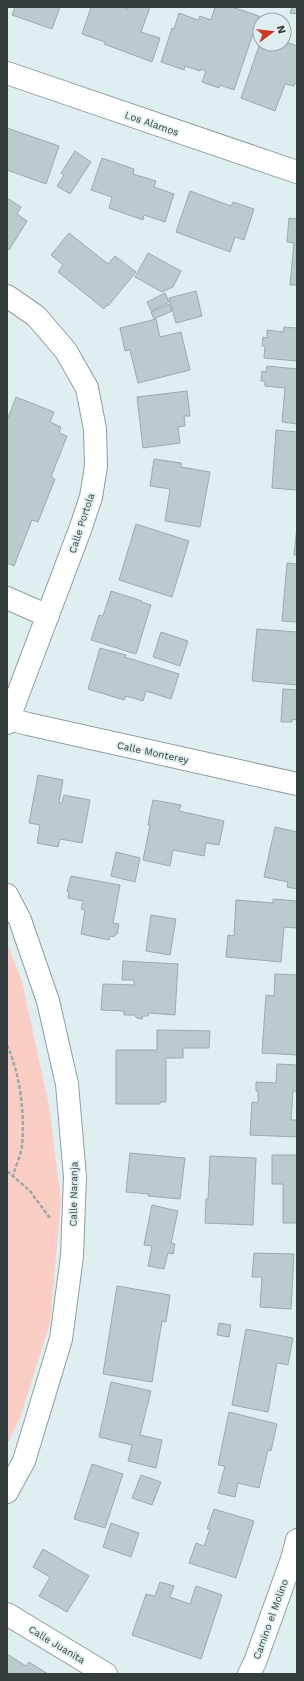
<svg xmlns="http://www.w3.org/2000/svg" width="304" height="1681" font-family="'Work Sans',sans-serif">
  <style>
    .green { fill: #facec5 }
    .building { fill: #bacacd; stroke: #9baaad }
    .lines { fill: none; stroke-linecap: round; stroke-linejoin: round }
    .minor-casing { stroke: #8f9ea1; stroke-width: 24 }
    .path { stroke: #9ca9ab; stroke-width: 2.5; stroke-dasharray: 4 2; stroke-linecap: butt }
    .minor { stroke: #fff; stroke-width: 22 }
    .labels { text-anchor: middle; stroke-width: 3.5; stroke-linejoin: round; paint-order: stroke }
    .street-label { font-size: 10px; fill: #353c3d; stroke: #deeef1 }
  </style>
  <rect width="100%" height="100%" fill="#deeef1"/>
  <path class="green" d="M7,943L22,981L49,1106L61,1200L50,1323L20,1418L7,1445Z"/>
  <path class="building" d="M15,7H60L52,29L12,15Z
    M91,7H124L128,9L129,7H150L141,32L160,38L152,62L104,44L105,42L82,34Z
    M215,7H232L259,16L234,90L220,85L219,88L202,82L206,71L200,69V71L185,66L184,70L161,62L172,28L174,29L179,13L198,20L200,16L211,20Z
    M292,7H297V14L290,13Z
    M284,41L297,46V84L295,83L294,86L285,84L275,111L241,98L260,43V44H284Z
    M7,128L59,146L46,184L7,170Z
    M75,151L91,162L70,194L57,186L64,175L61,173Z
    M102,158L134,169L133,174L156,181L154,187L174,194L165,222L144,215L143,220L109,208L112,197L91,190Z
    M190,191L231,206L233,202L254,209L244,240L235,237L230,252L176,232Z
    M7,198L21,207L17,214L27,221L9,250L7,249Z
    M289,218L297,219V285H290L294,243L287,242Z
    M69,233L108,264L115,256L136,272L108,306L107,305L104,309L58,272L63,265L51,255Z
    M148,253L181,271L173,287L162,292L135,277Z
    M196,291L202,316L176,323L169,298Z
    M165,293L169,302L151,311L147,302Z
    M169,304L172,311L154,319L151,312Z
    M156,319L160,337L181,332L190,370L138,383L130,350L125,351L120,328Z
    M284,327L297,328V361L264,358L265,346H262L263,337L267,338V330L283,332Z
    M267,366L297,369V424L282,422L285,388L265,386V381H261L262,371L266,372Z
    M187,391L190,416H184L185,426L178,427L180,443L143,448L137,397Z
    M16,397L54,412L50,422L61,427L59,433L67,436L51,477L55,479L38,522L32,520L14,566L7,563V420Z
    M276,430L297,432V490L272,488Z
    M154,459L181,463V467L210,472L200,527L165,521L170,489L150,486Z
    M136,524L189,541L172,597L119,580Z
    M297,526V555H294Z
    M287,563L297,564V622L282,621Z
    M111,591L142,601L141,602L151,605L136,654L91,640L99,615L103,616Z
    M257,629L297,632V685L252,681Z
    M161,632L188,641L180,666L153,657Z
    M100,648L126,655L125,657L179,674L171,699L146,691L143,701L126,696L124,700L88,689Z
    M283,689L297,690V720L292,719V722H281Z
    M38,775L63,780L59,803H62L64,795L90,800L82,843L60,839L58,847L37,843L40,825L29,823Z
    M153,800L181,805L179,811L224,821L219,845L206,843L204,856L173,850L170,866L143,860L150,825H148Z
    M275,827L297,832V889L287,887L288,882L264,877Z
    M116,852L140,858L135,882L111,876Z
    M71,876L120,885L113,923L119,924L117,934L113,937L110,936L109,940L81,934L85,910L81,909L83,901L68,898L69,892L67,891Z
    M273,899L297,901V928L284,927L281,962L226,957L228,935L234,936L236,900L273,903Z
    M151,915L176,919L170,955L146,951Z
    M123,961L178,964L175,1015L149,1013L148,1016H143L142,1019L137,1018L134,1015H124V1011L101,1010L103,984L134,985V980H122Z
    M275,974L297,975V1055L262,1053L266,995L274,996Z
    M157,1030L210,1031L209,1048H183V1058H166V1102H160V1104H116V1050H157Z
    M277,1064L297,1065V1091H293L291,1120H297V1137L250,1135L252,1102L258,1103V1091H256V1082L276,1083Z
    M130,1153L185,1158L180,1199L148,1196L149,1194L126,1192Z
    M272,1155H297V1223H283V1184H272Z
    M210,1156L256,1158L253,1225L205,1223L206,1199H208Z
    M152,1205L178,1211L171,1243L175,1244L173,1254L168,1253L164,1269L148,1266L152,1246L144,1245Z
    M254,1253L294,1254L291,1309L260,1307L262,1277H252Z
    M117,1286L170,1295L166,1322L162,1321L152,1382L103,1374Z
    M219,1323L231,1325L229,1337L217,1335Z
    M246,1329L293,1338L288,1365L277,1363L268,1412L232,1405Z
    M111,1382L151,1391L140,1435L162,1440L156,1468L128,1461L132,1445L99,1437Z
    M229,1412L277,1424L271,1451L268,1450L259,1488L238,1483L235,1497L218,1493L225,1466L218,1465Z
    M92,1464L123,1474L105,1528L74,1519Z
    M141,1475L161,1482L152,1505L132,1498Z
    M214,1509L254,1521L236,1578L189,1563L196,1543L204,1546L210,1529H207Z
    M111,1523L139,1533L131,1557L103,1547Z
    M43,1549L89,1576L67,1612L39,1596L50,1577L33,1567Z
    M160,1582L174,1586L170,1597L190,1604L196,1586L222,1595L201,1659L132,1635L146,1594L155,1596Z
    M7,1654L26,1666L29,1662L48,1674H7Z"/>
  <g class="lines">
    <defs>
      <path id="minor" d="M7,73L297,172
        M7,296L36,316L66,351L87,388L95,429L96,466L91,497L81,527L7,723
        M7,598L48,616
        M9,719L28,724L297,784
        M7,895L20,920L48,1001L67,1084L75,1177L72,1256L61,1339L24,1461L7,1492
        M7,1614L106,1674
        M249,1674L255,1662L292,1559L297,1540"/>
    </defs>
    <use href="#minor" class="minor-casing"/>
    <path class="path" d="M7,1045C20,1074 25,1113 22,1145C21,1155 16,1166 13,1175
      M7,1171L30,1191L49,1217L51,1216"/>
    <use href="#minor" class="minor"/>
  </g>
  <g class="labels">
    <g class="street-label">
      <text transform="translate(152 123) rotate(19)" y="4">Los Alamos</text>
      <text transform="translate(81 523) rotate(-72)" y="4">Calle Portola</text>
      <text transform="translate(153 752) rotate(12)" y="4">Calle Monterey</text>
      <text transform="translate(73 1194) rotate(-89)" y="4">Calle Naranja</text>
      <text transform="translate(270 1619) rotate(-70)" y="4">Camino el Molino</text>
      <text transform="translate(57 1644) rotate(31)" y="4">Calle Juanita</text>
    </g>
  </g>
  <rect width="304" height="1681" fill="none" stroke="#353c3d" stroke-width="16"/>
  <g transform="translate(272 32) rotate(75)"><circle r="19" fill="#deeef1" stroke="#9aa7a9"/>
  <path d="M0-3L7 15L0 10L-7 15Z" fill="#c73b24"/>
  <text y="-6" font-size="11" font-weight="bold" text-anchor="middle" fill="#353c3d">N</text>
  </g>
</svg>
